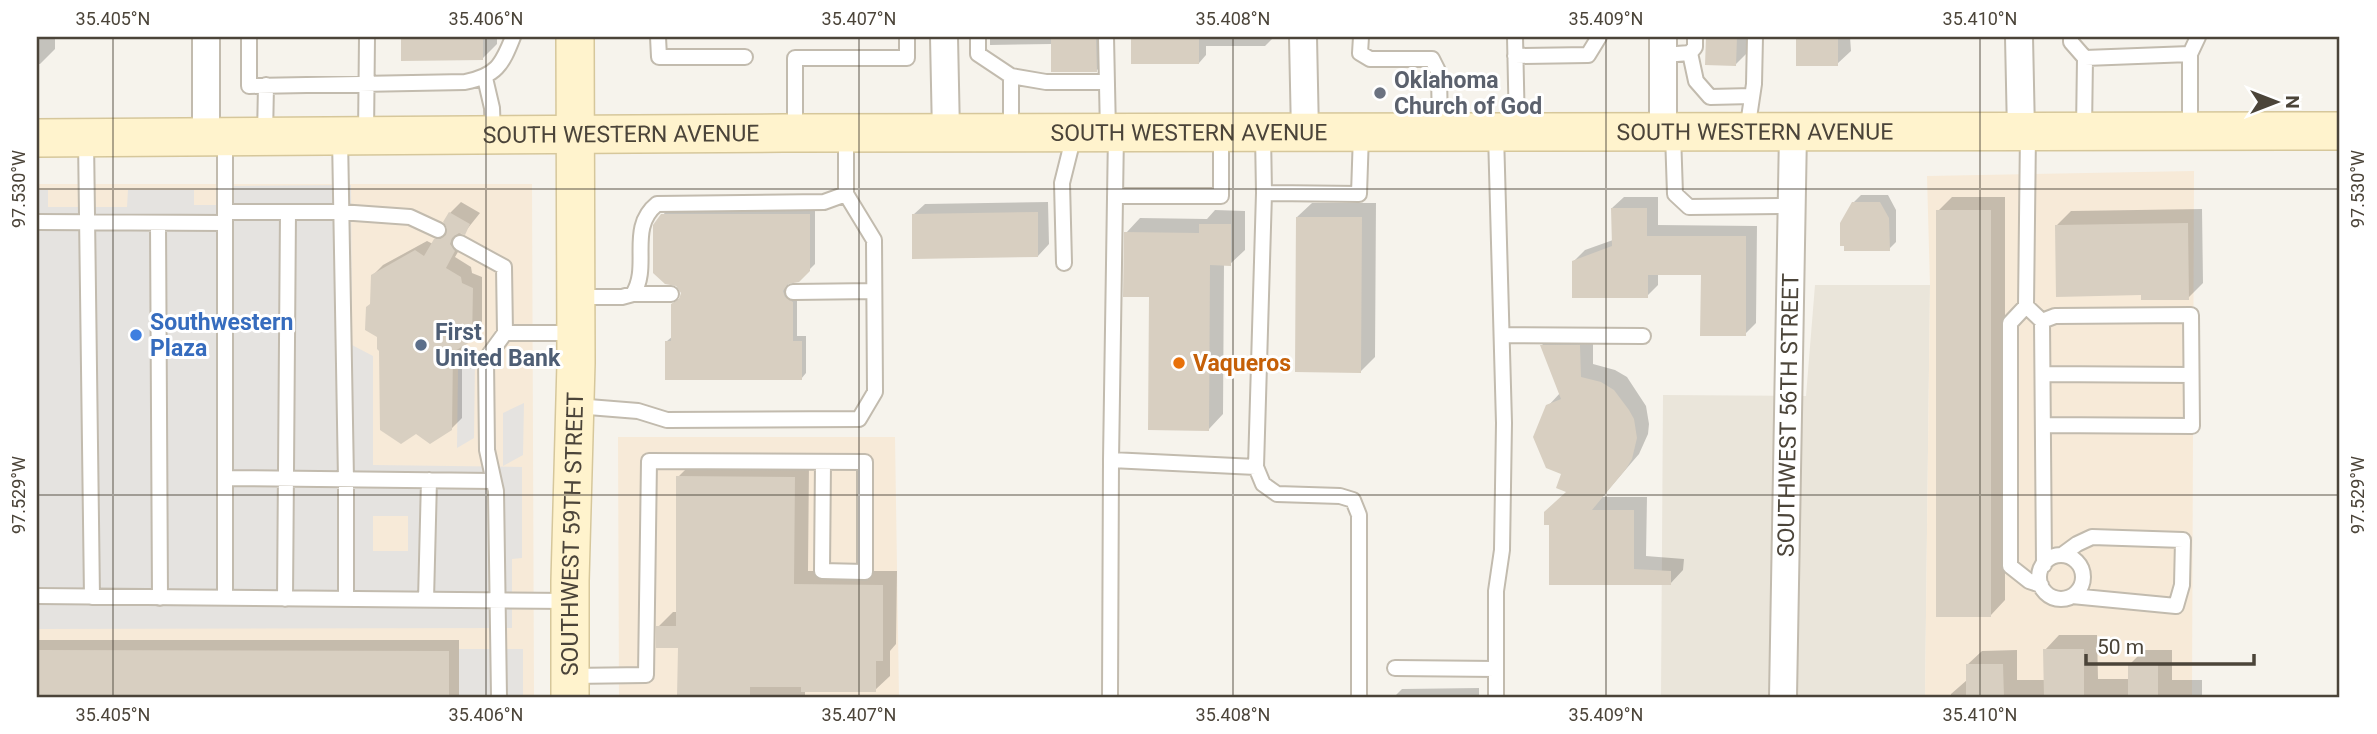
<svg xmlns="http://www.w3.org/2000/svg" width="2377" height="734" font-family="Roboto,sans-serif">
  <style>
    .residential { fill: #eae5da }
    .commercial { fill: #f7ead8 }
    .parking { fill: #e5e3e0; fill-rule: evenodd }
    .shadow { fill: #0003 }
    .building { fill: #d8cfc1 }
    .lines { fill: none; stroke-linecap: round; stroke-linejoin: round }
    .lane-casing { stroke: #c2bbae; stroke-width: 18 }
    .street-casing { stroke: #c2bbae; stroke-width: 30 }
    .secondary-casing { stroke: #d6c79b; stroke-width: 40 }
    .lane { stroke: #fff; stroke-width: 14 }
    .street { stroke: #fff; stroke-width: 26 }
    .secondary { stroke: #fff3cd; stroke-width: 37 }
    .ticks { fill: none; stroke: #4b4439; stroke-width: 2; stroke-opacity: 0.45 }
    .worship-dot { fill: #6b7280; stroke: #fff; stroke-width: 2.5 }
    .shop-dot { fill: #3f7fe0; stroke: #fff; stroke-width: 2.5 }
    .service-dot { fill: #5c6f8a; stroke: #fff; stroke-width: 2.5 }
    .food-dot { fill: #e8710a; stroke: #fff; stroke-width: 2.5 }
    .labels { text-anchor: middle; stroke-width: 6; stroke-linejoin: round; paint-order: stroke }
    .worship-label { font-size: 23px; font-weight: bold; fill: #5b616d; stroke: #fff; text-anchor: start }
    .street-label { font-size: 23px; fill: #4b4439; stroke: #fff }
    .shop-label { font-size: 23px; font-weight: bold; fill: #366cbe; stroke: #fff; text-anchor: start }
    .service-label { font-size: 23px; font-weight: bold; fill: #4e5e75; stroke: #fff; text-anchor: start }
    .food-label { font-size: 23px; font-weight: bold; fill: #c56008; stroke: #fff; text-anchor: start }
    .neatline { fill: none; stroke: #4b4439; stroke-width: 2.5 }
    .ticks-label { font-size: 18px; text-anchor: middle; fill: #4b4439 }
  </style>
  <rect width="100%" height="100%" fill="#f6f3ec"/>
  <path class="residential" d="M1815,285H1930L1925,697H1661L1663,395L1806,396Z"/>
  <path class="commercial" d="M2194,171L2192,697H1925L1930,285L1927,176Z
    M37,184H532L534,697H37Z
    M618,437H895L899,697H619Z"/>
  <path class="parking" d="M351,185L352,345L373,356V465L522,467V558L512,559V628L37,629V190H48V207H127L128,190H194V205H234V186ZM373,516H408V551H373Z
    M475,360L474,438L457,448L458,369Z
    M524,403L523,455L503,466V413Z
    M459,649H523V697H459Z"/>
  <path class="shadow" d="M37,37H55V49L40,64H37Z
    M403,37H497V44L482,59H403Z
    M990,37H1111V56L1096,71L1052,44L990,45Z
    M1133,37H1273V38L1265,46H1206V55L1199,63H1133Z
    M1708,37H1747V53L1736,64L1707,63Z
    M1798,37H1850L1851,51L1837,64H1798Z
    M1861,195H1888L1896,210V242L1889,249L1853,203Z
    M1624,197H1658V225L1757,226L1756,323L1745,334L1703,273H1658V285L1647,296L1573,262L1585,250L1613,240L1612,208Z
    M1952,197H2005V600L1991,615L1938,211Z
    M461,202L480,213L464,233L460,232L465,240L455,257L471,267L472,273L482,277V329L462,344V418L451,429L416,432L381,350L372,303V276L383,265L427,241L433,244L446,229L450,230V213Z
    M1048,202L1049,244L1038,256L913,215L925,204Z
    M1312,203H1376L1375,357L1361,371L1297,217Z
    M668,209H815V264L798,281L789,282L788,285L790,293L797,297V336H806V373L801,379L667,341L673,336V304L681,297L682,293L663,215Z
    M2202,209L2203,283L2188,298L2143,293L2057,225L2071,211Z
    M1215,210L1245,211V250L1230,264H1224L1223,414L1209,429L1126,233L1140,218L1207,219Z
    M1555,332L1593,333V364L1615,370L1627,377L1646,406L1649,424L1648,434L1639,454L1602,497H1647L1646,556L1684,559L1683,570L1670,584H1551L1569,491L1548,406L1561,392L1542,345Z
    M693,462L809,463L808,571H897L896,644L890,651V676L875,690H805V697H679V647L658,627L673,612H678V477Z
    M2059,635H2097L2098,679H2130L2129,665L2144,650H2172V680H2202V697H1951V694L1967,680V665L1982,651L2017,650V680H2045V650Z
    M37,640H459V697H37Z
    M1479,688V697H1394L1402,689Z"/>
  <path class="building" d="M401,37H483V60L401,61Z
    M1051,37H1096L1097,72H1051Z
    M1131,37H1199V64H1131Z
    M1706,37H1737L1736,66L1705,65Z
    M1796,37H1838V66H1796Z
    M1852,202H1880L1889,218L1890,251H1844V246H1840V223Z
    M1611,208H1647V236H1746V336H1700L1701,275H1648V298H1572V261L1612,246Z
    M1936,210H1991V617H1936Z
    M449,212L470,224L465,235L459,233L452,238L450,244L455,251L446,268L461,277L462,283L473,288L472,341L453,352L452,430L430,444L416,434L401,444L380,430L379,351L377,349V337L365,330L366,307L370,304L371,275L415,250L424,256L434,239H440L446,235L447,228L443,222Z
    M1038,212V257L912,259V214Z
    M661,214H810V271L799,282L788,284L783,291L785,297L793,302V341H802V380H665V341H671V304L679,299L681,293L676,286L665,284L653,273V225Z
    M1296,217H1362L1361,373L1295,372Z
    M2188,223L2189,300H2141V295L2056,297L2055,225Z
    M1199,224H1231V266L1210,265L1209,431L1148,430L1149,297H1123L1124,232L1199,233Z
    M1540,345H1580L1581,377L1601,382L1614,390L1629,410L1634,419L1637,438L1632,459L1626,469L1592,510H1634V569L1671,571V585H1549V525H1544V512L1566,492L1556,488L1561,474L1546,468L1533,437L1546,405L1561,399Z
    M676,476L795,477L794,584L883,585V661H876V692H801V687H750V697H677L678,648H656V626H676Z
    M2043,649H2084V697H2044Z
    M37,650L449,651V697H37Z
    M1966,664H2003L2004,697H1966Z
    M2128,664H2158V697H2128Z"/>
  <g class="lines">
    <defs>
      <path id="lane" d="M249,37V86L465,82C496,76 502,65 513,37
        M658,37L659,57H745
        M978,37V54L1011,76L1046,82H1107
        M1106,37L1108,133
        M1361,37L1360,53L1370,59H1432L1439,73L1440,131
        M1515,37L1517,130
        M2071,37V42L2085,58L2190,54L2198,37
        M1690,53L1696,81L1710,97L1752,96
        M2190,54V130
        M1663,55L1690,53L1695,47V37
        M1515,56L1588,55L1599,37
        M1011,76V133
        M485,78L492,108L493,135
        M2084,130L2085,58
        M1747,131L1754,84L1755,37
        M795,133V58H907V37
        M1116,133L1111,460L1256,467L1264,193
        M2028,133L2026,306L2042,321L2044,565
        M1263,134L1264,193L1359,194L1361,134
        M1496,134L1504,423L1502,550L1496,591V697
        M1673,134L1675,194L1689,207L1792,206
        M366,135L367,37
        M265,136L266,85
        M340,137L346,479V599
        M225,138V598
        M86,139L92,597
        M1115,196H1221V135
        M225,212H340L410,217L438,230
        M37,222L225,223
        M158,223L160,598
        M460,243L504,267L505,333L486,359L487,450L496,491L499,697
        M1064,263L1062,183L1074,135
        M793,292L874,291
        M633,294H671
        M576,297H622L633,294C651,266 627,228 657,204L824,202L846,194
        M2026,306L2010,323V566L2029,581L2041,585
        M2042,321L2055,316L2191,315L2192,426L2043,425
        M505,333H575
        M1502,335L1643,336
        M2043,374L2191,375
        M576,406L638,411L667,420L859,419L875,392L874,240L846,194V135
        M1256,467L1263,484L1277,494L1340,496L1353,500L1359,515V697
        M225,478L493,481
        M2062,555L2077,544L2092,537L2183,540L2182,585L2176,606L2072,596
        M2039 577a22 22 0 1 1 44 0a22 22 0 1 1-44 0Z
        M37,596L569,601
        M285,599L288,212
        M426,600L429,480
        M1395,668L1496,669
        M571,676L646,675L649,461L865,462V572L822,571L823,462
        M1110,697L1111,460"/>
      <g id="street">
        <path d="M206,37V136"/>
        <path d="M944,37L946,133"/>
        <path d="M1303,37L1305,133"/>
        <path d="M1663,37V133"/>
        <path d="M2019,37L2021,132"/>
        <path id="s1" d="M1783,697L1793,132"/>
      </g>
      <g id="secondary">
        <path id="s2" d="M37,138L783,133L2340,131"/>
        <path id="s3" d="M570,697V581L576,363L575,37"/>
      </g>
    </defs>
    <use href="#lane" class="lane-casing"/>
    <use href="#street" class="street-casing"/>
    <use href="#secondary" class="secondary-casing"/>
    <use href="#lane" class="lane"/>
    <use href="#street" class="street"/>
    <use href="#secondary" class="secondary"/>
  </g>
  <path class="ticks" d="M113,37V697M486,37V697M859,37V697M1233,37V697M1606,37V697M1980,37V697M37,189H2340M37,495H2340"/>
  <circle class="worship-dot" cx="1380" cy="93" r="7"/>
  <circle class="shop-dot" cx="136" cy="335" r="7"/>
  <circle class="service-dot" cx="421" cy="345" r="7"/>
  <circle class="food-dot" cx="1179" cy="363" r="7"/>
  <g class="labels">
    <g class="worship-label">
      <text x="1394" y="88">Oklahoma<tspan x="1394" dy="26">Church of God</tspan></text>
    </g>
    <g class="street-label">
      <text dy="8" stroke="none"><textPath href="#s2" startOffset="1718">SOUTH WESTERN AVENUE</textPath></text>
      <text dy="8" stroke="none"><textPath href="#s2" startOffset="1152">SOUTH WESTERN AVENUE</textPath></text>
      <text dy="8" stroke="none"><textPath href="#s2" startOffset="584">SOUTH WESTERN AVENUE</textPath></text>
      <text dy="8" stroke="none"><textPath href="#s1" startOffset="282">SOUTHWEST 56TH STREET</textPath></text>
      <text dy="8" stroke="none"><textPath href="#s3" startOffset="163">SOUTHWEST 59TH STREET</textPath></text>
    </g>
    <g class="shop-label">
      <text x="150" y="330">Southwestern<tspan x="150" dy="26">Plaza</tspan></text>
    </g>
    <g class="service-label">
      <text x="435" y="340">First<tspan x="435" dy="26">United Bank</tspan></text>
    </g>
    <g class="food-label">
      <text x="1193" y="371">Vaqueros</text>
    </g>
  </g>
  <rect width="2377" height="734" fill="none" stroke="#ffffff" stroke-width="77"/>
  <g transform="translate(2276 102) rotate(90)" stroke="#ffffff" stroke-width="5" paint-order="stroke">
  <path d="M0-5L12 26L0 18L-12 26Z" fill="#4b4439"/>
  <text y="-10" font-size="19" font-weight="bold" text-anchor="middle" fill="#4b4439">N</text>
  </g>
  <path d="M2086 654v10h168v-10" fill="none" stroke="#4b4439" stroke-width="3.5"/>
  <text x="2097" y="654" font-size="21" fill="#4b4439" stroke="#ffffff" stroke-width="5" paint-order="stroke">50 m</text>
  <rect x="38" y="38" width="2300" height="658" class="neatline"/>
  <g class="ticks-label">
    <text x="113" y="25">35.405°N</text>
    <text x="486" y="25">35.406°N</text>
    <text x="859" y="25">35.407°N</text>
    <text x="1233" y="25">35.408°N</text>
    <text x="1606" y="25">35.409°N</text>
    <text x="1980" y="25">35.410°N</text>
    <text transform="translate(2358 189) rotate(-90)" y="6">97.530°W</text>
    <text transform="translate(19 189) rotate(-90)" y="6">97.530°W</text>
    <text transform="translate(2358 495) rotate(-90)" y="6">97.529°W</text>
    <text transform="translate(19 495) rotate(-90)" y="6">97.529°W</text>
    <text x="113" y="721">35.405°N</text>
    <text x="486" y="721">35.406°N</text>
    <text x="859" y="721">35.407°N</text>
    <text x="1233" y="721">35.408°N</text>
    <text x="1606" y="721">35.409°N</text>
    <text x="1980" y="721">35.410°N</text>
  </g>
</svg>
